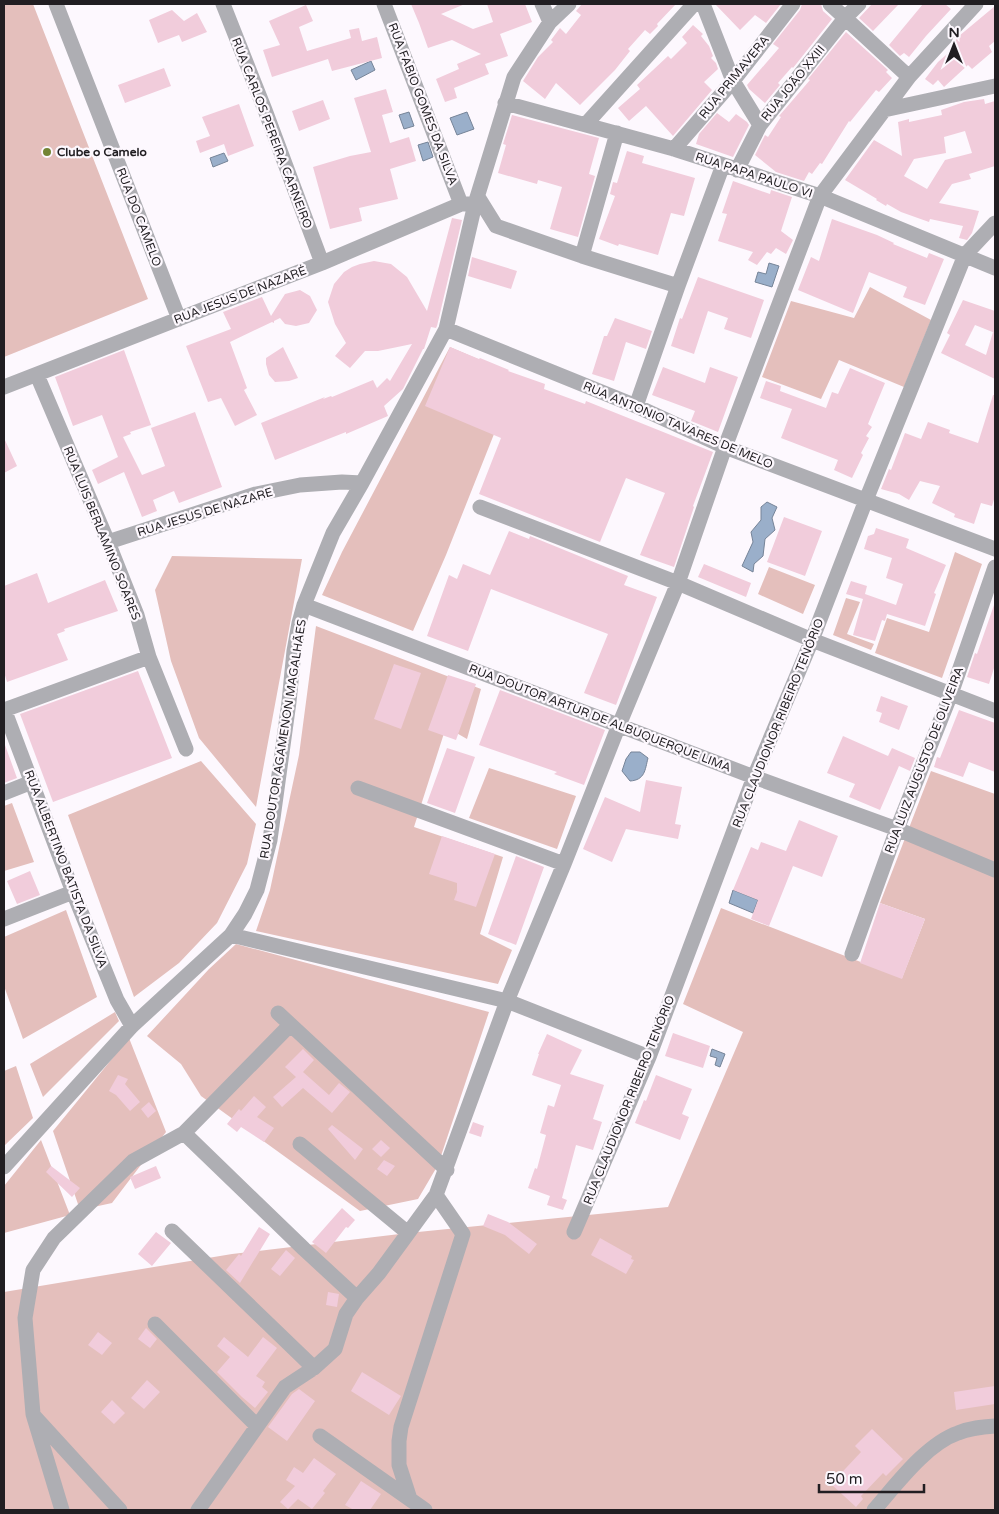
<svg xmlns="http://www.w3.org/2000/svg" width="999" height="1514" font-family="'Varela Round',sans-serif">
  <style>
    .green { fill: #e4bfbc }
    .water { fill: #9aafca; stroke: #768498 }
    .building { fill: #f1ccdb; fill-rule: evenodd }
    .lines { fill: none; stroke-linecap: round; stroke-linejoin: round }
    .street { stroke: #aeaeb3; stroke-width: 15 }
    .poi-dot { fill: #728434; stroke: #fdf8fe; stroke-width: 2 }
    .labels { text-anchor: middle; stroke-width: 4.5; stroke-linejoin: round; paint-order: stroke }
    .street-label { font-size: 12px; fill: #211e22; stroke: #fdf8fe }
    .poi-label { font-size: 12px; font-weight: bold; fill: #211e22; stroke: #fdf8fe; text-anchor: start }
  </style>
  <rect width="100%" height="100%" fill="#fdf8fe"/>
  <path class="green" d="M4,4H33L148,299L4,357Z
    M870,287L931,320L904,387L839,360L821,399L762,377L791,301L854,318Z
    M450,347L517,376L446,555L413,631L322,595L342,552Z
    M955,552L982,564L942,678L875,653L887,618L929,632Z
    M172,556L302,559L256,807L199,738L171,661L155,590Z
    M769,567L815,585L803,614L758,594Z
    M846,598L860,602L847,634L874,644L871,650L833,635Z
    M316,626L481,689L467,739L446,727L414,827L503,857L480,934L512,950L498,984L256,931L270,890L299,755Z
    M201,761L256,824L247,864L217,923L179,963L134,997L68,815Z
    M489,768L576,796L557,849L469,818Z
    M931,771L995,794V1510H4V1292L232,1254L408,1233L668,1207L743,1032L683,1004L721,908L902,978L925,919L880,903Z
    M12,803L34,862L4,871V806Z
    M66,910L97,997L23,1039L4,986V937Z
    M236,944L489,1012L438,1165L418,1199L360,1211L201,1096L181,1064L147,1036L209,969Z
    M115,1012L119,1021L43,1097L30,1064Z
    M129,1038L166,1132L112,1203L80,1210L53,1131Z
    M16,1066L33,1118L4,1146V1071Z
    M41,1140L70,1215L4,1233V1186Z"/>
  <path class="water" d="M371,61L375,70L356,80L351,70Z
    M409,112L414,126L404,129L399,115Z
    M467,112L474,129L457,135L450,118Z
    M428,142L433,157L423,161L418,145Z
    M224,153L228,161L213,167L210,158Z
    M769,263L779,266L772,287L755,282L758,272L766,274Z
    M767,502L777,507L772,518L775,530L765,539L763,556L754,564L753,572L742,566L753,542L751,532L761,520V507Z
    M631,752H640L648,758C645,770 645,780 630,781L622,771L626,759Z
    M733,890L758,900L753,913L729,903Z
    M712,1049L725,1054L720,1067L715,1065L717,1058L710,1056Z"/>
  <path class="building" d="M411,4H465L441,14L473,29L493,22L487,4H525L532,22L500,34L508,56L485,64L489,74L454,88L457,98L445,102L436,79L459,69L457,64L481,54L452,40L428,48L419,23Z
    M582,4H676L657,24L658,26L650,34L645,30L628,49L630,51L615,70L580,105L556,83L545,99L523,81L538,57L553,42L551,40L560,28L566,34L581,15L576,11Z
    M715,4H781L766,23L755,15L740,30Z
    M802,4H821L823,11L832,19L793,68L792,67L778,83L780,85L765,103L749,89L747,85L779,48L773,44L800,10Z
    M872,4H899L873,31L859,18Z
    M923,4H945L951,9L926,36L909,57L904,53L900,56L889,45Z
    M306,5L313,21L299,27L307,51L351,38L349,30L359,28L362,41L377,37L382,58L332,71L328,59L272,77L263,50L280,45L269,21Z
    M995,6V41L989,46L992,52L972,69L968,65L944,87L938,80L933,85L925,79L938,62L954,48L951,45L959,36Z
    M172,10L184,21L197,13L207,32L182,42L179,35L158,43L149,20Z
    M693,25L703,34L701,36L709,46L713,56L711,58L716,63L718,69L704,82L712,90L673,136L646,106L629,121L618,108L640,89L637,85L668,56L671,59L687,43L682,37Z
    M846,32L888,70L886,72L892,78L879,92L876,90L850,122L849,121L822,164L820,163L812,174L809,172L804,181L776,172L755,155L765,135L768,137L781,117L779,116L810,80L808,79Z
    M164,68L171,86L125,103L118,85Z
    M386,89L393,112L382,115L390,143L409,137L416,161L390,169L398,199L359,208L362,221L330,229L313,167L350,156L371,152L354,98Z
    M984,99L985,104L995,101V166L969,174L971,179L952,184L939,203L979,211L972,233L967,240L959,238L963,226L930,219L929,222L901,212L887,204L886,206L876,200L877,199L845,180L874,140L902,156L898,122L909,119V122L942,115L941,110L964,102ZM965,131L972,153L945,160L927,189L904,176L914,159L946,153L944,137Z
    M323,100L330,119L299,131L292,111Z
    M239,104L254,146L228,156L224,144L200,153L196,141L210,136L202,117Z
    M717,113L729,122L736,114L747,122L749,125L733,157L696,144L699,134Z
    M512,115L599,138L589,174L595,176L578,237L550,229L562,187L538,180L537,184L498,173L506,145L503,144Z
    M627,151L644,156L642,163L695,178L684,216L671,213L658,255L619,244L618,246L599,239L615,196L610,194L613,182L617,183Z
    M733,181L770,194L771,190L792,197L781,231L793,240L786,254L776,248L771,254L767,252L757,265L748,260L753,252L718,241L727,214L722,213Z
    M452,218L462,220L437,326L436,328L431,327L424,349H423L403,389L384,406L388,416L346,434V432L275,460L261,423L325,397L323,399L331,396L332,397L373,380L377,388L387,378L390,381L412,344L378,351H365L350,368L335,356L346,343L335,324L328,302L334,284L344,272L352,267L360,264L374,261L391,264L407,277L427,311Z
    M832,219L877,235L894,243L893,244L927,258L929,253L944,259L925,305L903,297L907,287L869,272L853,313L798,290L811,257L819,261Z
    M472,257L517,271L511,289L468,276Z
    M698,277L764,300L751,338L724,329L728,318L708,311L694,354L671,346L680,318L682,319Z
    M300,290L310,296L317,310L309,323L296,326L285,324L280,318L274,321V323L272,322L230,342L247,388L244,390L257,415L235,426L221,398L208,402L186,346L231,329L223,312L262,297L271,316L285,294Z
    M963,300L995,311V333L975,325L965,345L986,355L993,332L995,333V379L941,353L950,335L947,333Z
    M615,318L652,331L646,349L626,342L614,381L592,374L604,336H607Z
    M283,347L298,378L289,381L275,382L269,375L266,364V358Z
    M450,347L479,359L480,358L509,370L508,371L545,384L544,389L585,404L586,401L713,452L693,506L694,507L674,567L640,555L665,493L626,478L600,542L479,494L501,438L425,406Z
    M124,350L151,425L130,432L131,434L123,437L142,475L165,466L151,428L195,412L222,487L179,503L174,491L153,500L157,511L142,517L124,472L98,484L92,470L118,457L102,415L73,426L55,377Z
    M663,367L705,383L710,367L738,377L718,432L691,421L695,411L652,395Z
    M850,368L885,383L868,424L872,427L866,436L869,438L861,453L863,455L852,478L834,470L838,460L781,438L792,409L760,398L766,381L781,386L780,391L826,408L832,392L838,394Z
    M993,395H995V496L992,506L981,503L974,524L954,517L955,514L932,503L940,486L920,481L909,500L899,494L881,489L889,469L891,470L905,433L921,439L928,422L950,430L949,433L978,443Z
    M4,438L17,466L4,473Z
    M784,517L822,531L805,576L767,562Z
    M876,528L909,539L906,548L946,565L934,593L936,594L925,626L887,614L885,621L882,620L875,641L853,635L863,599L846,594L851,581L867,586L865,594L896,605L903,584L886,578L892,558L864,549L868,536L874,534Z
    M509,531L529,539L530,536L628,576L624,585L657,597L616,705L584,693L608,634L491,589L468,651L427,636L449,575L457,579L463,564L490,575Z
    M704,564L751,583L746,597L698,577Z
    M37,573L48,603L105,580L118,611L64,629L65,631L57,634L68,660L7,682L4,672V586Z
    M994,605L995,665L989,684L967,677L975,653L977,654Z
    M394,664L421,673L401,729L374,719Z
    M138,671L172,758L53,802L20,714Z
    M448,675L476,684L456,740L428,730Z
    M500,690L605,730L584,785L554,774L557,772L479,745Z
    M881,696L908,706L899,730L879,722L882,713L876,711Z
    M959,710L995,723V772L969,762L963,777L934,767L937,757L940,758Z
    M843,736L888,756L892,748L915,758L910,771L899,766L880,810L849,797L855,784L827,773Z
    M4,745H5L17,778L4,783Z
    M447,748L475,757L455,813L427,803Z
    M646,780L682,787L675,824L681,825L678,839L626,829L612,862L583,849L605,797L640,812Z
    M799,820L838,836L822,877L793,866L769,926L751,919L758,900L733,890L751,847L758,850L761,842L786,851Z
    M442,836L495,854L476,907L454,900L457,892V883L429,874Z
    M516,856L544,867L516,945L488,934Z
    M30,871L40,895L17,904L7,881Z
    M880,903L925,919L902,979L860,963Z
    M673,1033L710,1046L703,1068L665,1056Z
    M547,1034L582,1050L570,1074L604,1085L593,1119L602,1122L593,1150L576,1145L562,1198L567,1200L563,1210L547,1205L550,1196L528,1188L535,1168L537,1169L546,1135L540,1133L548,1105L554,1107L561,1085L532,1075L539,1054H538Z
    M303,1049L314,1060L303,1072L329,1095L339,1083L350,1092L332,1113L303,1088L282,1107L273,1097L296,1077L285,1067Z
    M118,1075L128,1079L125,1084L140,1102L130,1111L116,1095L109,1091Z
    M656,1075L692,1089L682,1114L689,1117L680,1140L635,1123L644,1100L646,1101Z
    M254,1096L266,1107L257,1117L274,1128L264,1142L241,1127L237,1132L227,1124L239,1109L241,1111Z
    M149,1102L156,1111L148,1118L141,1109Z
    M473,1122L484,1126L481,1137L469,1133Z
    M332,1125L363,1149L355,1160L328,1129Z
    M381,1140L390,1148L381,1157L372,1149Z
    M384,1160L395,1166L387,1176L377,1169Z
    M51,1166L80,1188L72,1197L46,1172Z
    M156,1166L161,1178L135,1189L130,1177Z
    M342,1208L355,1220L348,1228L346,1227L326,1253L312,1242Z
    M488,1214L508,1222L537,1244L529,1254L505,1235L483,1226Z
    M259,1227L270,1234L240,1283L226,1270L239,1254L241,1256Z
    M156,1232L171,1243L152,1266L138,1254Z
    M600,1238L632,1256L631,1259L634,1260L626,1274L591,1255Z
    M286,1250L295,1258L280,1276L271,1269Z
    M328,1292L339,1294L337,1307L326,1305Z
    M146,1328L157,1339L150,1348L138,1339Z
    M98,1332L112,1343L102,1355L88,1345Z
    M224,1337L248,1357L263,1337L277,1348L256,1376L265,1382L262,1387L268,1392L255,1408L242,1397L217,1372L230,1357L217,1346Z
    M362,1372L401,1396L389,1415L351,1391Z
    M147,1380L160,1392L144,1409L131,1398Z
    M995,1386V1404L956,1410L954,1392Z
    M299,1389L315,1401L287,1441L268,1427L292,1394Z
    M112,1400L125,1413L114,1424L101,1412Z
    M872,1429L903,1459L886,1476L883,1473L861,1496L863,1499L856,1507L831,1484L861,1452L855,1446Z
    M314,1458L336,1474L323,1491L325,1493L312,1509L298,1499L288,1509L280,1502L295,1486L286,1480L294,1467L303,1473Z
    M361,1481L381,1494L370,1510H354L345,1505Z"/>
  <g class="lines">
    <path class="street" d="M56,4L179,319
      M223,4L265,110L322,263
      M384,4L461,204
      M542,4L550,22
      M703,4L733,81L760,125
      M830,4L909,77
      M505,103L674,149L820,196L995,268
      M884,110L995,86
      M586,124L694,4
      M674,149L733,81L793,4
      M737,170L760,125L846,17L859,4
      M478,197L496,226L582,256L678,286
      M582,256L617,133
      M446,329L636,406L725,447L995,549
      M37,375L108,542L137,615L149,657L186,749
      M4,387L322,263L461,204H475
      M636,406L678,286L723,165
      M480,507L678,583L812,640L995,711
      M108,542L256,494L300,485L342,482L362,483
      M304,605L754,777L897,829L995,870
      M4,709L73,892L117,1000L132,1026
      M4,710L149,657
      M358,788L564,864
      M4,793L32,782
      M4,919L73,892
      M231,935L507,1001L649,1057
      M852,954L897,829L951,694L995,567
      M278,1013L447,1170
      M290,1025L184,1133L304,1249L357,1298
      M300,1144L408,1233
      M4,1167L132,1026L231,935L245,914L257,890L270,840L289,702L294,651L299,623L304,605L333,533L362,483L446,329L475,204L514,77L550,22L569,4
      M172,1231L314,1368
      M574,1232L649,1057L754,777L812,640L866,500L965,255L995,223
      M155,1324L257,1426
      M35,1417L120,1510
      M320,1436L425,1510
      M410,1499L399,1465V1441L401,1427L463,1234L436,1195L507,1001L564,864L619,725L678,583L725,447L820,196L909,77L976,4
      M62,1510L33,1414L25,1318L33,1270L54,1238L133,1161L184,1133
      M198,1510L285,1387L314,1368L335,1349L346,1314L357,1298L379,1273L436,1195
      M874,1510C896,1485 926,1444 958,1433C970,1428 982,1427 995,1426"/>
  </g>
  <circle class="poi-dot" cx="47" cy="152" r="5"/>
  <g class="labels">
    <g class="street-label">
      <text transform="translate(734 77) rotate(-51)" y="4">RUA PRIMAVERA</text>
      <text transform="translate(793 83) rotate(-51)" y="4">RUA JOÃO XXIII</text>
      <text transform="translate(423 104) rotate(69)" y="4">RUA FABIO GOMES DA SILVA</text>
      <text transform="translate(272 133) rotate(69)" y="4">RUA CARLOS PEREIRA CARNEIRO</text>
      <text transform="translate(754 175) rotate(18)" y="4">RUA PAPA PAULO VI</text>
      <text transform="translate(139 217) rotate(69)" y="4">RUA DO CAMELO</text>
      <text transform="translate(240 295) rotate(-21)" y="4">RUA JESUS DE NAZARÉ</text>
      <text transform="translate(678 425) rotate(23)" y="4">RUA ANTONIO TAVARES DE MELO</text>
      <text transform="translate(205 512) rotate(-17)" y="4">RUA JESUS DE NAZARE</text>
      <text transform="translate(102 533) rotate(68)" y="4">RUA LUIS BERLAMINO SOARES</text>
      <text transform="translate(600 718) rotate(21)" y="4">RUA DOUTOR ARTUR DE ALBUQUERQUE LIMA</text>
      <text transform="translate(778 723) rotate(-68)" y="4">RUA CLAUDIONOR RIBEIRO TENÓRIO</text>
      <text transform="translate(283 739) rotate(-81)" y="4">RUA DOUTOR AGAMENON MAGALHÃES</text>
      <text transform="translate(924 760) rotate(-69)" y="4">RUA LUIZ AUGUSTO DE OLIVEIRA</text>
      <text transform="translate(66 869) rotate(69)" y="4">RUA ALBERTINO BATISTA DA SILVA</text>
      <text transform="translate(629 1100) rotate(-68)" y="4">RUA CLAUDIONOR RIBEIRO TENÓRIO</text>
    </g>
    <g class="poi-label">
      <text x="57" y="156">Clube o Camelo</text>
    </g>
  </g>
  <rect width="999" height="1514" fill="none" stroke="#211e22" stroke-width="10"/>
  <g transform="translate(954 45)" stroke="#fdf8fe" stroke-width="4" paint-order="stroke">
  <path d="M0-4L9 19L0 12L-9 19Z" fill="#211e22"/>
  <text y="-8" font-size="14" font-weight="bold" text-anchor="middle" fill="#211e22">N</text>
  </g>
  <path d="M819 1484v8h105v-8" fill="none" stroke="#211e22" stroke-width="2.5"/>
  <text x="826" y="1484" font-size="15" fill="#211e22" stroke="#fdf8fe" stroke-width="4" paint-order="stroke">50 m</text>
</svg>
